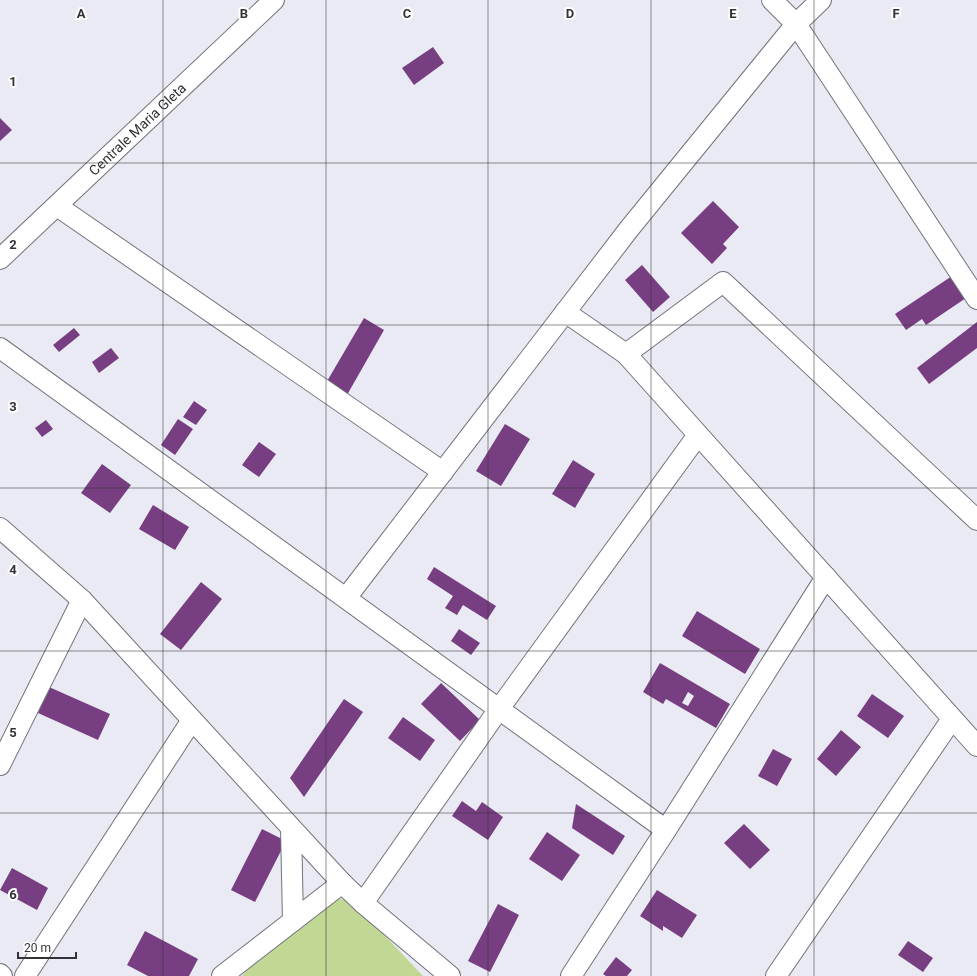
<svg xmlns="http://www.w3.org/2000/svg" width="977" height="976" font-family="Roboto,sans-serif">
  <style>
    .green { fill: #c0d894 }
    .building { fill: #773f81; fill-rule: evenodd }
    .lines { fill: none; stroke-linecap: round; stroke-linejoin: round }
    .street-casing { stroke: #72737c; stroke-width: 22 }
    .street { stroke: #fff; stroke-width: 20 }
    .grid { fill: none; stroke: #333337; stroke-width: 1; stroke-opacity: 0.55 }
    .labels { text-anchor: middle; stroke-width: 4; stroke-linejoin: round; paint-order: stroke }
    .street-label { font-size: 14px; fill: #333337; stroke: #fff }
    .grid-label { font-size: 13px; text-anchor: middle; font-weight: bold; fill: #333337; stroke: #fff; stroke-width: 4; stroke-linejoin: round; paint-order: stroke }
  </style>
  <rect width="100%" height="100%" fill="#eaeaf4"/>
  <path class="green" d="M332,897L353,902L423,976H242L276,938Z"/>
  <path class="building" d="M433,47L444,63L414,85L402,68Z
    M0,118L12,130L0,141Z
    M713,201L739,227L723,244L727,248L712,264L681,233Z
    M642,265L670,297L653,312L625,280Z
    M952,276L966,298L926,325L922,319L906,330L895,314Z
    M364,318L384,330L347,395L326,383Z
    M977,322V348L929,384L917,368Z
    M74,328L80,335L59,352L53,345Z
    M111,348L119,358L99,373L92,362Z
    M194,401L207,410L196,425L183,417Z
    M178,419L193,429L175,455L161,445Z
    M46,420L53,429L42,437L35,428Z
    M505,424L530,439L501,486L476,471Z
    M259,442L276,454L259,477L242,465Z
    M573,460L595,474L575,508L552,494Z
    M102,464L131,485L110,513L81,493Z
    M153,505L189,527L175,550L139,529Z
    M434,567L496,606L487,620L463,605L457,615L445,608L453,596L427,579Z
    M201,582L222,599L181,650L160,634Z
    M697,611L760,649L745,674L682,636Z
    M459,629L480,643L471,655L451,641Z
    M660,663L730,704L716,728L666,699L663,704L643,692ZM688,692L694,696L688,706L682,703Z
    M441,683L480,720L460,741L421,704Z
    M49,687L110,714L98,740L38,713Z
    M872,694L904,716L888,738L857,716Z
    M344,699L363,712L304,797L290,778Z
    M403,717L435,740L420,761L388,738Z
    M841,730L861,747L836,776L817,759Z
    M773,749L792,759L777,786L758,776Z
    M462,801L476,811L482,802L503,817L488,840L452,816Z
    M576,804L625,836L613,855L572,828Z
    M744,824L770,850L750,869L724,843Z
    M262,829L286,841L255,902L231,890Z
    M547,832L580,855L562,881L529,859Z
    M12,868L48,888L37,910L0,890Z
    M657,890L697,915L682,938L663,926V931L640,916Z
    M498,904L519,915L490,972L468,961Z
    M145,931L198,959L189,976H148L127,965Z
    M908,941L933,958L923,972L898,955Z
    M616,957L632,970L627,976H606L603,974Z"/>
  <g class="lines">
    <defs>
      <g id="street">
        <path d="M772,0L796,24L977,299"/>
        <path d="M57,206L443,472"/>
        <path id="s1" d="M0,259L274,0"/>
        <path d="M565,312L626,354L977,746"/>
        <path d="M0,348L666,830"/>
        <path d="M626,354L723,282L977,520"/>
        <path d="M0,528L82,600L342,883L363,903L450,976"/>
        <path d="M346,598L629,229L796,24L821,0"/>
        <path d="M0,765L82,600"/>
        <path d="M291,828L293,921"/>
        <path d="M363,903L499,709L698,435"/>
        <path d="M0,974L2,976"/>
        <path d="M25,976L192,720"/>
        <path d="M222,976L342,883"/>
        <path d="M571,976L666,830L826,577"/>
        <path d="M776,976L952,719"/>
      </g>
    </defs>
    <use href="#street" class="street-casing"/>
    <use href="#street" class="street"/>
  </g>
  <path class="grid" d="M163,0V976M326,0V976M488,0V976M651,0V976M814,0V976M0,163H977M0,325H977M0,488H977M0,651H977M0,813H977"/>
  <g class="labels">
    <g class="street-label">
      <text dy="5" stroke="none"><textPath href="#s1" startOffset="189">Centrale Maria Gleta</textPath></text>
    </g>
  </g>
  <g class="grid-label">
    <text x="81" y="18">A</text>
    <text x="244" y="18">B</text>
    <text x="407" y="18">C</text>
    <text x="570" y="18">D</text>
    <text x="733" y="18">E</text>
    <text x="896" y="18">F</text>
    <text x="13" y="86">1</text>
    <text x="13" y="249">2</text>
    <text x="13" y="411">3</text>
    <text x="13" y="574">4</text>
    <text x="13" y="737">5</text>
    <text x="13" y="899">6</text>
  </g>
  <path d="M18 952v6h58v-6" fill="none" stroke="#333337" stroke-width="2"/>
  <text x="24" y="952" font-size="12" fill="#333337" stroke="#ffffff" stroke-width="3" paint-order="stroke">20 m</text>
</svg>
